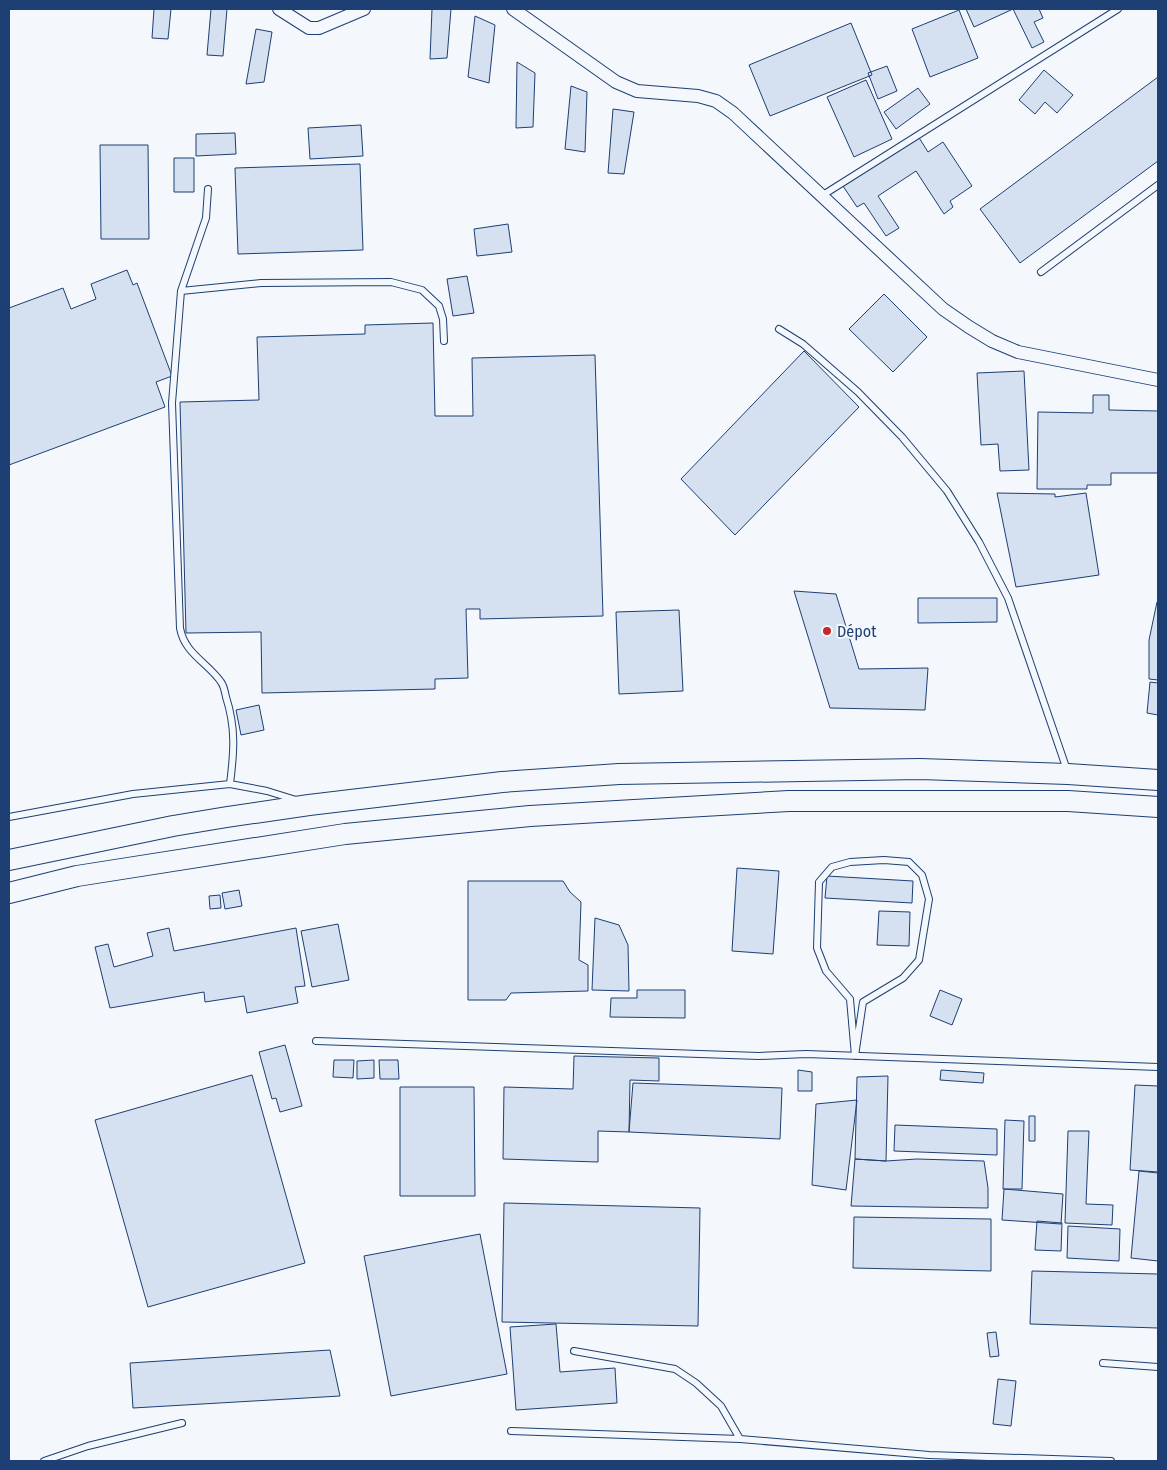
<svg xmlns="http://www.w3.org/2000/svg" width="1167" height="1470" font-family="'Fira Sans Condensed',sans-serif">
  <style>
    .building { fill: #d5e0f0; stroke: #1d3f73 }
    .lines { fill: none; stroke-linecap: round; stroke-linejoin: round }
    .service-casing { stroke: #1d3f73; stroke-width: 8 }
    .minor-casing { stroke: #1d3f73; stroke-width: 14 }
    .trunk-casing { stroke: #1d3f73; stroke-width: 22 }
    .service { stroke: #f4f7fb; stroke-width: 6 }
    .minor { stroke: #f4f7fb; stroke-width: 12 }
    .trunk { stroke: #f4f7fb; stroke-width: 20 }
    .poi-dot { fill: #c62828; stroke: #f4f7fb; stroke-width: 2 }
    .labels { text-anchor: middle; stroke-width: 4; stroke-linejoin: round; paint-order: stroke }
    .poi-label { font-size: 16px; fill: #1d3f73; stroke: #f4f7fb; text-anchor: start }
  </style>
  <rect width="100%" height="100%" fill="#f4f7fb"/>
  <path class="building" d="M154,9H171L168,39L152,38Z
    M211,9H227L223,56L207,55Z
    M432,9H451L447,58L430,59Z
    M966,9H1013L974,27Z
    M1013,9H1039L1043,18L1034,22L1044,42L1032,48Z
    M959,10L978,58L930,77L912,29Z
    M475,16L495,25L489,83L468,77Z
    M851,23L872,75L770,116L749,65Z
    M256,29L272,32L264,82L246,84Z
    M517,62L535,73L533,127L516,128Z
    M887,66L897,91L878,99L868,73Z
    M1044,70L1073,95L1057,113L1045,102L1035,114L1019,100Z
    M1158,77V161L1020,263L980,209Z
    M866,80L892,139L854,157L827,97Z
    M571,86L587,92L585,152L565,149Z
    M918,88L930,104L896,129L884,112Z
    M613,109L634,112L624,174L608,173Z
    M361,125L363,156L310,159L308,128Z
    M235,133L236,154L196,156V134Z
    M918,136L928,152L943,142L972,186L950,201L953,207L944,214L916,171L878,196L899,228L886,236L864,203L857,207L843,186Z
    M100,145H148L149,239H101Z
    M174,158H194V192H174Z
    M360,164L363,250L238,254L235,168Z
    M508,224L512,252L477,256L474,229Z
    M127,270L133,285L137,283L172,376L156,382L165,407L9,465V308L63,288L71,309L96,299L91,284Z
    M467,276L474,313L453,316L447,279Z
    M884,294L927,337L893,372L849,329Z
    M433,323L435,416H473L472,358L595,355L603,616L480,619V609H466L468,678L435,679V689L262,693L261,632L186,633L180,402L259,400L257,337L365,334V325Z
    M804,351L859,407L735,535L681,479Z
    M1024,371L1029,470L1000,471L998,444L981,445L977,373Z
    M1093,395H1109V410L1158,411V473H1111V485H1087V489H1037L1038,412L1093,413Z
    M997,493L1055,494V497L1086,493L1099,575L1016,587Z
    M794,591L836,594L859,669L928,668L925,710L830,708Z
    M918,598H997V622L918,623Z
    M1157,602H1158V680L1149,679V640Z
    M679,610L683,691L619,694L616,612Z
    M1150,682L1158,683V715L1147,713Z
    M259,705L264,730L241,735L236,710Z
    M737,868L779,871L773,954L732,951Z
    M827,876L913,881L912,903L825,898Z
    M468,881H563L570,892L581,902L579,960L588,965V991L511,993L506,1000H468Z
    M239,890L242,906L225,909L222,893Z
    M220,895L221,908L210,909L209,896Z
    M879,911L910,912L909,946L877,945Z
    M595,918L619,925L628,945L629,991L592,990Z
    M338,924L349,980L312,987L301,931Z
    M169,928L174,951L296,928L305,986L295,987L298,1003L247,1013L244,996L205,1002L204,992L110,1008L95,947L108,944L114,967L153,956L147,933Z
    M637,990H685V1018L610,1017L611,998H637Z
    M940,990L962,999L952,1025L930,1016Z
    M285,1045L302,1106L280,1112L276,1098L272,1099L259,1052Z
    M574,1056L659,1058V1081L630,1080L629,1132L598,1131V1162L503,1159L504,1087L573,1089Z
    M334,1060H354L353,1078L333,1077Z
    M374,1060V1078L357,1079V1061Z
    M379,1060H398L399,1079H380Z
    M798,1070L812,1072V1091H798Z
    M941,1070L984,1073L983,1083L940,1080Z
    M252,1075L305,1263L148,1307L95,1120Z
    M888,1076L886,1161L855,1159L857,1077Z
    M633,1083L782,1088L780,1139L629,1132Z
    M1135,1085L1158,1086V1172L1130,1170Z
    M400,1087H474L475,1196H400Z
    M857,1100L846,1190L812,1185L816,1104Z
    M1029,1116H1035V1141H1029Z
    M1005,1120L1024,1121L1022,1189H1003Z
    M895,1125L997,1129V1155L894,1151Z
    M1068,1131H1089L1086,1204L1113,1205L1112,1225L1065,1223Z
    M855,1159L886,1161L917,1159L984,1161L988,1188V1208L851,1206Z
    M1139,1171L1158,1173V1261L1131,1258Z
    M1004,1189L1063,1194L1061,1224L1002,1220Z
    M504,1203L700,1208L698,1326L502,1322Z
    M854,1217L991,1219V1271L853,1268Z
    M1037,1221L1062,1223L1061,1251L1035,1250Z
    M1068,1226L1120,1229L1119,1261L1067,1258Z
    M480,1234L507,1374L391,1396L364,1256Z
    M1032,1271L1158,1274V1328L1030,1324Z
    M556,1324L560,1372L615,1368L617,1403L516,1410L510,1327Z
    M996,1332L999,1356L990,1357L987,1333Z
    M330,1350L340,1396L133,1408L130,1363Z
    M998,1379L1016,1381L1011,1426L993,1424Z"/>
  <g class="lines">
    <defs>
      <path id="service" d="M823,195L1118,9
        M1041,272L1158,185
        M181,291L206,218L208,189
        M779,329L803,344L858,392L902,437L947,491L979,542L1008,598L1067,770
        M230,784C234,752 236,728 226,697C225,692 224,686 221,682C208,663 184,653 180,628L172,403L181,291L261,283L391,282L422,290L439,306L443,319L444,341
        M9,817L133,794L230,784L267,791L296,800
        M884,860L909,862L922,875L929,899L919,960L903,978L863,1002L855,1056L850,999L826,971L817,948L819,882L832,867L850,862Z
        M316,1041L759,1056L806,1054L1158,1067
        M574,1351L675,1369L696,1383L721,1406L740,1439L929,1455L1111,1461
        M1103,1363L1158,1367
        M511,1431L740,1439
        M44,1461L88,1446L182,1423"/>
      <path id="minor" d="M279,9L309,28H319L364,9
        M513,9L616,82L637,91L698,96L716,101L733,113L943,309L969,327L992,341L1018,352L1158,380"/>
      <path id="trunk" d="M9,860L173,826L227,817L309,805L502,782L619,774L920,769L1068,774L1158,780
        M9,893L77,876L345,834L530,816L789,801H1068L1158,807"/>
    </defs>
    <use href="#service" class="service-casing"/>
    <use href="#minor" class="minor-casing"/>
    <use href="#trunk" class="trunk-casing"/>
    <use href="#service" class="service"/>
    <use href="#minor" class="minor"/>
    <use href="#trunk" class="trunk"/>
  </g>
  <circle class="poi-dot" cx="827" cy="631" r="5"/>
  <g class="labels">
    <g class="poi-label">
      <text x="837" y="637">Dépot</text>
    </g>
  </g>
  <rect width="1167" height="1470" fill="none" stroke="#1d3f73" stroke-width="20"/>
</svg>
